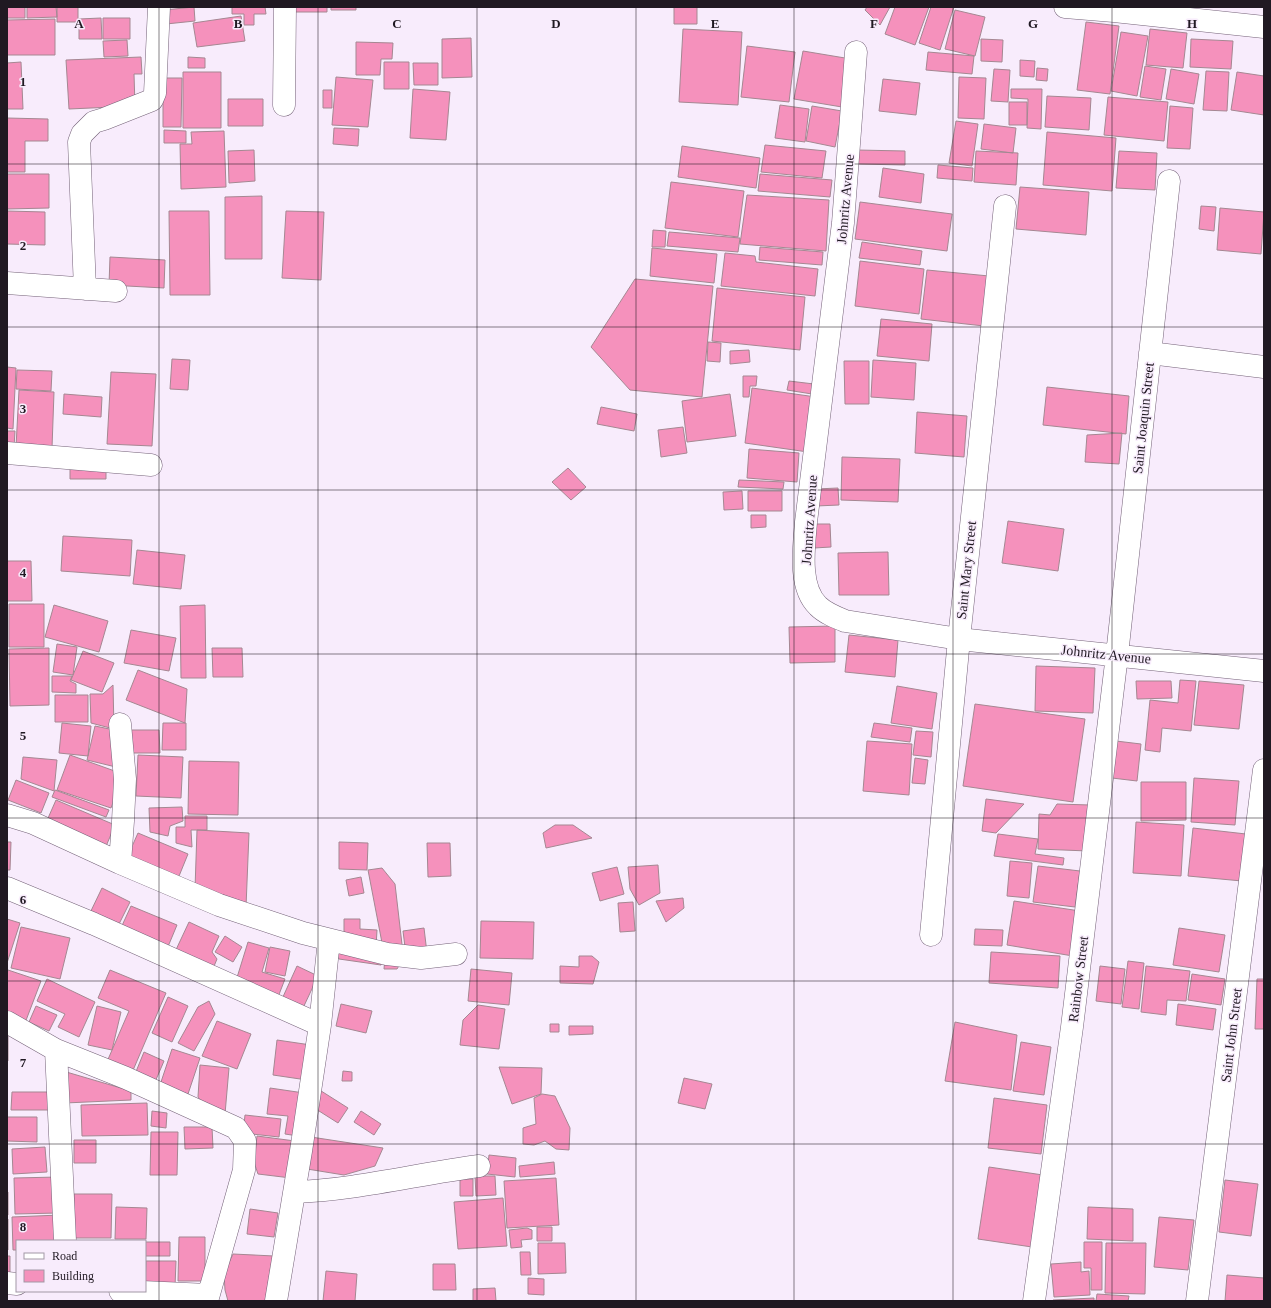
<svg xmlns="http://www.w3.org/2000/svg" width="1271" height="1308" font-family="Georgia,serif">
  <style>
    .building { fill: #f591bc; stroke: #a58792 }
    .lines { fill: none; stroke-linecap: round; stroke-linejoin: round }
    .minor-casing { stroke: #746278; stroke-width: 23 }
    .minor { stroke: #fff; stroke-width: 22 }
    .grid { fill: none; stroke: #201922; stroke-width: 1; stroke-opacity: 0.55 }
    .labels { text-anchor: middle; stroke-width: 3; stroke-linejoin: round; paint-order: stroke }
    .street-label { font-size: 14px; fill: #201922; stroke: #f8ecfc }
    .grid-label { font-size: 13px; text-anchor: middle; font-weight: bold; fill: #201922; stroke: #f8ecfc; stroke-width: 3; stroke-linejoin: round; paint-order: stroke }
  </style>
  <rect width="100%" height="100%" fill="#f8ecfc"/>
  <path class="building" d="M7,7H25V18H7Z
    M27,7H56L57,17L27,18Z
    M57,7H78V22H57Z
    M194,7L195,21L166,24L164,10Z
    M232,7H265L266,14H254V25H244V14H232Z
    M289,7H327V12H289Z
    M331,7H356V10H331Z
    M674,7H697V24H674Z
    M867,7H890L880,25L865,10Z
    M895,7H929L915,45L885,34Z
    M931,7H954L940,50L919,43Z
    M955,10L985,17L975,56L945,49Z
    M241,16L245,41L197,47L193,23Z
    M101,18L102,39H79V19Z
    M103,18H130V39H103Z
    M55,19V55H7V20Z
    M1086,22L1119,26L1110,94L1077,90Z
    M683,29L742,32L738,105L679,102Z
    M1150,29L1187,33L1183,68L1146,65Z
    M1121,32L1148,36L1137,96L1111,91Z
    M471,38L472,77L442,78V39Z
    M981,39L1003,40L1002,62L981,61Z
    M1191,39L1233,41L1231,69L1190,67Z
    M127,40L128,56L104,57L103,41Z
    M356,42L393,43L392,59H381L380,75H356Z
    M747,46L795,52L789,102L741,97Z
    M803,51L851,59L842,107L794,99Z
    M928,52L974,56L972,74L926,70Z
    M141,57L142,74H134L135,106L69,109L66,60Z
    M188,57L205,58V68H188Z
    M1020,60L1035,61L1034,77L1020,76Z
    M21,62L23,109H7V63Z
    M384,62H409V89H384Z
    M413,63H438V85H414Z
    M1145,66L1166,69L1161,100L1140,97Z
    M1037,68L1048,69L1047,81L1036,80Z
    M994,69L1010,70L1008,102L991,101Z
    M1171,69L1199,74L1194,104L1166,99Z
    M1206,71L1229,72L1227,111L1203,110Z
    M183,72H221V128H183Z
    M1237,72L1264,76V115L1231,110Z
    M336,77L373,80L368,127L332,125Z
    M959,77L986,78L984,119L958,118Z
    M163,78H182L181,127H163Z
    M883,79L920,83L916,115L879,111Z
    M413,89L450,92L446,140L410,138Z
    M1011,89H1042L1041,129L1027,128L1028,99L1011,98Z
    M323,90H332V108H323Z
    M1047,96L1091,98L1089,130L1045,127Z
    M1108,97L1168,102L1164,141L1104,135Z
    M228,99H263V126H228Z
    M1009,102H1027V125H1009Z
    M780,105L809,109L805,142L775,138Z
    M812,106L842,111L835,147L806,141Z
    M1170,106L1193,108L1190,149L1167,148Z
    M7,118L48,119V141H25V172H7Z
    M956,121L978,124L972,166L949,163Z
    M984,124L1016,128L1013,153L981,149Z
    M334,128L359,129L358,146L333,144Z
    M164,130L186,131V143H164Z
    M224,131L226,187L181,189L180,144H192L191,132Z
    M1047,132L1116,138L1112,191L1043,185Z
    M765,145L826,151L822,178L761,172Z
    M682,146L760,158L756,188L678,177Z
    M254,150L255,181L229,183L228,151Z
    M857,150L905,151V165L857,164Z
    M976,151L1018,153L1016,185L974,182Z
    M1119,151L1157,153L1155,190L1116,188Z
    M938,165L973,168L972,181L937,178Z
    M883,168L924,174L921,203L879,197Z
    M7,174H49V208L7,209Z
    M760,174L832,180L830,197L758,191Z
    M671,182L744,191L738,237L665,228Z
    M1020,187L1089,192L1086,235L1016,229Z
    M747,195L829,200L826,251L740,244Z
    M262,196V259H225V197Z
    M860,202L952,214L947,251L855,239Z
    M1201,206L1216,207L1214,231L1199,229Z
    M1220,208L1264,212L1261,254L1217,250Z
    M7,211L45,212V245L7,244Z
    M169,211H209L210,295H170Z
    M286,211L324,212L321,280L282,278Z
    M653,230L666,231L665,247H652Z
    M669,232L740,238L738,252L667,246Z
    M862,242L922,251L920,265L859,258Z
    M760,247L823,252L822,265L759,260Z
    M652,248L717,254L714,283L650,276Z
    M725,253L755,256L756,262L818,269L815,296L721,286Z
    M110,257L165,260L164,288L109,285Z
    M860,261L924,269L919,314L855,306Z
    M927,270L989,276L984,326L921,319Z
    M635,279L713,286L702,397L630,390L591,347Z
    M717,288L805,297L800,350L712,341Z
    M881,319L932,324L929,361L877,356Z
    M708,342L721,343L720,362L707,361Z
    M749,350L750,362L730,364V351Z
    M172,359L190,360L188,390L170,389Z
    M873,360L916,363L914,400L871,397Z
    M844,361H869V404H845Z
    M7,367L16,368L13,429L7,428Z
    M17,370L52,371L51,391L16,389Z
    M111,372L156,374L152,446L107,444Z
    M743,376H757L756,386H750L749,397H743Z
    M789,381L814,384L812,394L787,390Z
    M1047,387L1129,396L1126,434L1043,425Z
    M752,388L816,397L808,452L745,443Z
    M19,390L54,392L52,448L16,447Z
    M64,394L102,397L101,417L63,414Z
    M730,394L736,436L687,442L682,401Z
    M601,407L637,414L634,431L597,424Z
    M917,412L967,416L964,457L915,453Z
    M683,427L687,453L661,457L658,430Z
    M7,431H15L14,447H7Z
    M1122,433L1119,464L1085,462L1087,435Z
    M749,449L799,453L797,482L747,478Z
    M842,457L900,459L898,502L841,500Z
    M70,467H106V479H70Z
    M568,468L586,487L571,500L552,482Z
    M739,480L784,482L783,489L738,487Z
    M838,488L839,505L816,506V489Z
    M742,491L743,509L724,510L723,492Z
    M748,491H782V511H748Z
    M751,515H766V527L751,528Z
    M1008,521L1064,529L1058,571L1002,563Z
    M814,524H830L831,547L814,548Z
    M63,536L132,540L130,576L61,571Z
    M137,550L185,555L181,589L133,584Z
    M888,552L889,595H839L838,553Z
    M7,561H31L32,601H7Z
    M9,604H44V647H9Z
    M54,605L108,621L99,652L45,637Z
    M205,605L206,678H181L180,606Z
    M835,626V662L790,663L789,627Z
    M131,630L176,638L169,671L124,663Z
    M849,635L898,640L895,677L845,672Z
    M57,644L77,647L73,675L53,672Z
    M49,648V705L10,706L9,649Z
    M212,648H242L243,677H213Z
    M83,651L114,663L102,692L71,680Z
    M1036,666L1095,668L1093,713L1035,711Z
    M138,670L187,689L185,723L126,700Z
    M52,676H72L70,681L76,684V693L52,692Z
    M1180,680L1196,681L1191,731L1162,728L1160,752L1145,750L1150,700L1178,703Z
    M1136,681H1171L1172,698L1137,699Z
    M1199,681L1244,685L1239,729L1194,725Z
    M113,685L114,729L91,723L90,694H103Z
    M897,686L937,693L932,729L891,723Z
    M55,695H88V722H55Z
    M975,704L1085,719L1073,802L963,786Z
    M62,723L91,726L88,756L59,753Z
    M163,723H186V750H162Z
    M874,723L912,728L910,742L871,737Z
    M95,726L119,731L120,768L87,760Z
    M125,730H159L160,753H125Z
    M916,731L933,732L931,757L913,755Z
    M867,741L912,744L909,795L863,791Z
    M1116,741L1141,744L1137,781L1112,778Z
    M70,755L123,774L111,808L57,790Z
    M138,755L183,757L181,798L136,796Z
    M23,757L57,760L54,791L21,779Z
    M915,758L928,760L925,784L912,783Z
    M189,761L239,762L238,815L188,814Z
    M1194,778L1239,781L1235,825L1191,822Z
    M16,780L49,793L41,813L8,800Z
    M1141,782H1186V820L1141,821Z
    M55,790L109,810L106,817L52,797Z
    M986,799L1024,804L996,833L982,831Z
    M56,800L115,825L104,851L45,825Z
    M1057,804L1090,805L1088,851L1038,849L1039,814L1050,815Z
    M182,807L183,821L170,826L168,836L150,832L149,808Z
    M185,816H207V830H191L192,847L176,843V827H185Z
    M1136,822L1184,825L1181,876L1133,873Z
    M555,825H573L592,838L546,848L543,833Z
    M1193,828L1246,834L1242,881L1188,876Z
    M197,830L249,833L246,907L195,889Z
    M138,833L188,854L177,881L126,860Z
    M998,834L1038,839L1035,854L1064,858L1063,865L994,856Z
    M7,842H11L10,870H7Z
    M339,842L368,843L367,870L339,869Z
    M427,843H450L451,876L428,877Z
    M1010,861L1032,863L1029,898L1007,896Z
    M658,865L660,893L639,905L630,889L628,867Z
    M1038,866L1080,871L1075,907L1033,902Z
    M617,867L624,894L600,901L592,873Z
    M382,868L395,884L403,953L383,948L368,870Z
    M361,877L364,893L349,896L346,880Z
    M102,888L130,902L117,928L89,915Z
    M683,898L684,908L666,922L656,901Z
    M1014,901L1080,911L1073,956L1007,945Z
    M633,902L635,931L620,932L618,903Z
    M131,906L177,925L167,949L120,930Z
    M7,919L20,923L7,963Z
    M344,919H360V929L377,930L376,947L344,932Z
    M481,921L534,922L533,959L480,958Z
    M189,922L219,936L212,952L217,959L212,971L174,954Z
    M21,927L70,938L60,979L11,968Z
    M424,928L427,953L406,955L403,931Z
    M1179,928L1225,935L1219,972L1173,965Z
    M975,929L1003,930L1002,946L974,945Z
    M225,936L242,947L233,962L215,952Z
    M248,942L269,948L262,972L285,979L278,997L235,984Z
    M270,947L290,951L285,976L265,972Z
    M331,947L383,954L381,965L339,959Z
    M991,952L1060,956L1058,988L989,983Z
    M579,956H592L599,962L593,984L560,983V966L579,967Z
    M385,957L404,958L397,969H384Z
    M1128,961L1144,963L1139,1009L1122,1007Z
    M297,966L318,976L303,1008L282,999Z
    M1100,966L1125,969L1121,1004L1096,1001Z
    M1146,966L1190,971L1186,1001L1167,1000L1166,1015L1141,1012Z
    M471,969L512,973L509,1005L468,1001Z
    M8,970L41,981L25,1023L7,1017V974Z
    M110,970L166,993L131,1075L106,1064L129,1011L98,998Z
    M1192,974L1225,979L1221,1005L1188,1000Z
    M47,979L95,1002L79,1037L58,1027L65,1014L37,1001Z
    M1257,979H1264V1029H1255Z
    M168,997L188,1006L172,1042L152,1033Z
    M209,1001L215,1014L194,1051L178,1043L198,1007Z
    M341,1004L372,1011L366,1033L336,1026Z
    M1178,1004L1216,1009L1213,1030L1176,1025Z
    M478,1005L505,1009L499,1049L460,1045L463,1020Z
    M36,1006L57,1015L49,1031L29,1022Z
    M97,1006L121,1012L112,1050L88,1045Z
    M217,1021L251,1034L237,1069L202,1056Z
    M955,1022L1017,1035L1011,1090L945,1081Z
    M550,1024H559V1032H550Z
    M569,1026H593V1034L569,1035Z
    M7,1031H8V1061H7Z
    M277,1040L311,1045L307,1080L273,1075Z
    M1021,1042L1051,1047L1044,1095L1013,1091Z
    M172,1049L200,1058L188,1094L160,1085Z
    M144,1052L164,1061L155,1082L135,1074Z
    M200,1065L229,1068L225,1114L209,1113L198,1097Z
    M499,1067L542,1068L541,1094L512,1104Z
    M63,1071L131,1091V1100L65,1103Z
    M343,1071L352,1072V1081H342Z
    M684,1078L712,1084L705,1109L678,1103Z
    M270,1088L304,1093L298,1136L285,1134L288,1116L267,1114Z
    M318,1089L348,1108L338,1123L308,1104Z
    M12,1092H53L52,1110H11Z
    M542,1094L555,1096L570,1128L569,1150L556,1149L545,1141L534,1145L523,1144V1128L536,1124L534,1098Z
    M994,1098L1047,1105L1041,1154L988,1148Z
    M147,1103L148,1135L82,1136L81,1105Z
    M152,1111L167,1113L166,1128L151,1126Z
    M361,1111L381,1124L374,1135L354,1122Z
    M245,1115L281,1119L279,1137L243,1133Z
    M7,1117H37V1142L7,1141Z
    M184,1127H212L213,1148L185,1149Z
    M151,1132H178L177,1175H150Z
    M257,1136L295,1141L291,1178L258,1174L254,1162Z
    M311,1137L383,1148L375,1166L344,1175L307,1169Z
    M74,1140H96V1163H74Z
    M45,1147L47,1172L13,1174L12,1149Z
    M489,1155L516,1158L515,1177L487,1174Z
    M554,1162L555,1174L520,1177L519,1166Z
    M989,1167L1043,1175L1032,1247L978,1239Z
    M475,1176H495L496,1195L476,1196Z
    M58,1177V1213L15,1214L14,1178Z
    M556,1178L559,1225L507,1228L504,1181Z
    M460,1179H473V1196H460Z
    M1225,1180L1258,1184L1251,1236L1219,1232Z
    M7,1192H8V1215H7Z
    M74,1194H112L111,1238H73Z
    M503,1198L507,1246L458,1249L454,1202Z
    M116,1207L147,1208L146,1239H115Z
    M1088,1207L1133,1209V1241L1087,1239Z
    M250,1209L278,1213L274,1237L247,1234Z
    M60,1215L61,1241H17V1250H13L12,1217Z
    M1159,1217L1194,1220L1188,1270L1154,1267Z
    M7,1219H8V1250H7Z
    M537,1227H552V1241H537Z
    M527,1228L532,1230V1239L521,1240L522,1247L511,1248L509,1230Z
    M179,1237H205V1281H178Z
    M145,1242H170V1256H145Z
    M1084,1242H1102V1290H1091V1268H1084Z
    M538,1243H565L566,1273L538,1274Z
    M1106,1243H1146L1145,1294L1105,1293Z
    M520,1252H530L531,1275H521Z
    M233,1254L274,1256L271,1301H228L225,1290L224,1274Z
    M7,1256H10V1276H7Z
    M146,1261H176L175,1287L145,1286Z
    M1081,1262V1272L1089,1271L1090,1295L1054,1297L1051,1264Z
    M433,1264H455L456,1290H433Z
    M326,1271L357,1274L355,1301H323Z
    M1227,1275L1264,1278V1301H1225Z
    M528,1278L544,1279V1295L528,1294Z
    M495,1288L496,1301H473V1289Z
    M1097,1294L1129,1296L1128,1301H1096Z
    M1094,1298V1301H1053V1300Z"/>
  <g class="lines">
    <defs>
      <path id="minor" d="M1065,7L1114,11L1264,27
        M856,52L843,223L806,522C804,547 798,587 818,606C825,613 835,617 845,621L959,639L1264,671
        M284,105L285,7
        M7,283L116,291
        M85,289L79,142L82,134L94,122L104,119L152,100L155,93L159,7
        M1150,353L1264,367
        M7,453L151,465
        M7,815L33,823L120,863L219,905L303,933L387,954L421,958L456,954
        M120,863L123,821L125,779L120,724
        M7,888L94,924L320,1025
        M931,935L959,639L1005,206
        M7,1022L56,1050L126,1078L236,1128L245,1141L244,1170L207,1301
        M56,1050L65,1241
        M294,1192C356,1190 417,1174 479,1166
        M7,1283L17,1284
        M120,1291L208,1295
        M276,1301L301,1151L320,1025L329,940
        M1034,1301L1072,1027L1117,655L1169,181
        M1197,1301L1264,770"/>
    </defs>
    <use href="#minor" class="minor-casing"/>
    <use href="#minor" class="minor"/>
  </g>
  <path class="grid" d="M159,7V1301M318,7V1301M477,7V1301M636,7V1301M794,7V1301M953,7V1301M1112,7V1301M7,164H1264M7,327H1264M7,490H1264M7,654H1264M7,818H1264M7,981H1264M7,1144H1264"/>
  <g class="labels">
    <g class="street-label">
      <text transform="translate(845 199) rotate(-85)" y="5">Johnritz Avenue</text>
      <text transform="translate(1143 418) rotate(-84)" y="5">Saint Joaquin Street</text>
      <text transform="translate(809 520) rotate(-86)" y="5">Johnritz Avenue</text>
      <text transform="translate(966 570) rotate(-84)" y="5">Saint Mary Street</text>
      <text transform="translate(1106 654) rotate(6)" y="5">Johnritz Avenue</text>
      <text transform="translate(1078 979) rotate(-83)" y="5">Rainbow Street</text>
      <text transform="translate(1231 1035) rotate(-83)" y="5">Saint John Street</text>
    </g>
  </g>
  <g class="grid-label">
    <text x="79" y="28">A</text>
    <text x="238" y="28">B</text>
    <text x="397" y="28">C</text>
    <text x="556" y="28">D</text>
    <text x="715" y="28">E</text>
    <text x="874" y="28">F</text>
    <text x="1033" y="28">G</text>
    <text x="1192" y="28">H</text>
    <text x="23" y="86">1</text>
    <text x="23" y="250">2</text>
    <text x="23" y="413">3</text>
    <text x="23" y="577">4</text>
    <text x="23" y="740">5</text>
    <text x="23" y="904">6</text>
    <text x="23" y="1067">7</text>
    <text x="23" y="1231">8</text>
  </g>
  <rect width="1271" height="1308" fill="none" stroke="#201922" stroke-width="16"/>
  <rect x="16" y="1240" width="130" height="52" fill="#f8ecfc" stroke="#a298a5"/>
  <rect x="24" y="1253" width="20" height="6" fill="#ffffff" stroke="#a298a5"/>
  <text x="52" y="1260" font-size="12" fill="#201922">Road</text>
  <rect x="24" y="1270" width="20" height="12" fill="#f591bc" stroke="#a298a5"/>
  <text x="52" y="1280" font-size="12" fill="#201922">Building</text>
</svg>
